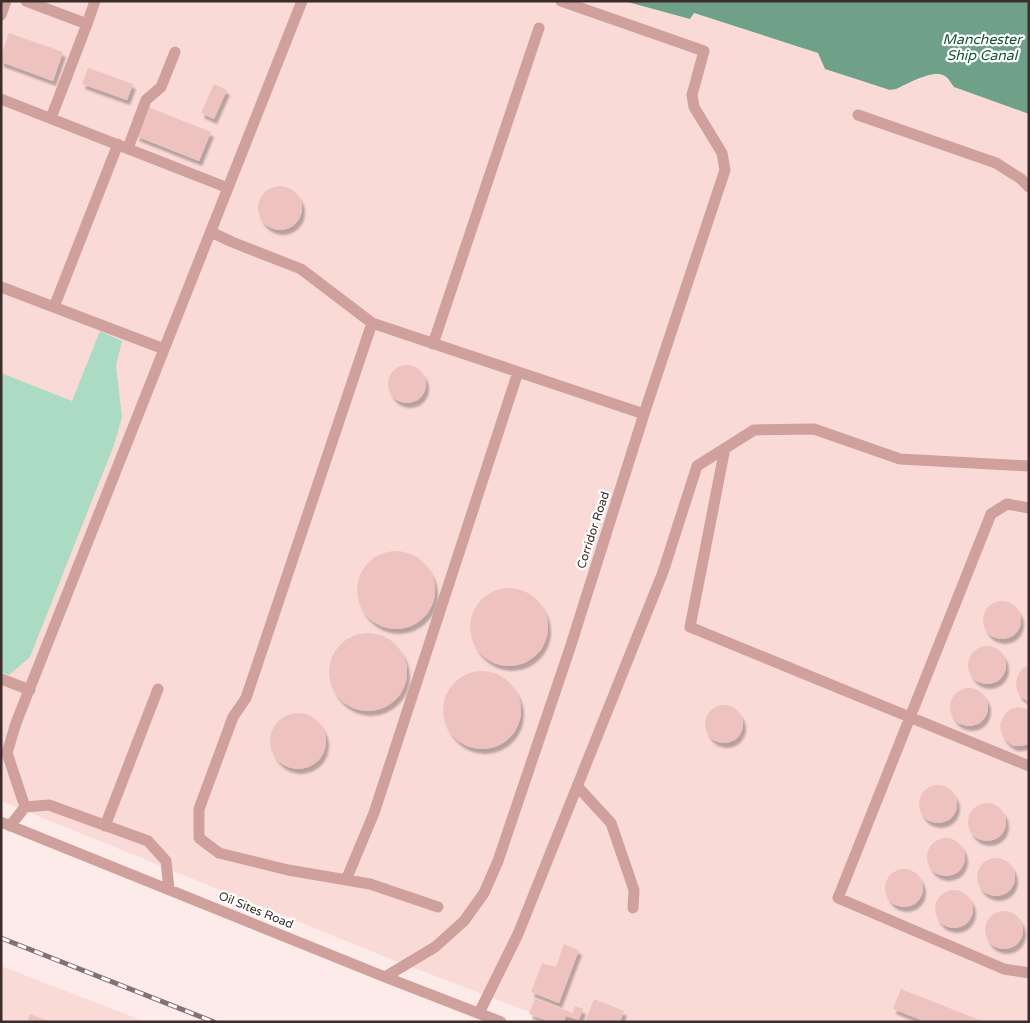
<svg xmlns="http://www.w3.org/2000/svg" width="1030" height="1023" font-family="'Varela Round',sans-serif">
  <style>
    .built { fill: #fadad7 }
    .green { fill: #abdbc3 }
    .water { fill: #6fa088 }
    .building { fill: #eec3bf; filter: url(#shadow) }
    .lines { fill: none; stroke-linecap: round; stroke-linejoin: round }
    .minor { stroke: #cfa09c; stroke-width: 11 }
    .rail-casing { stroke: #837271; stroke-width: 5 }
    .rail { stroke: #fff; stroke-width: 3; stroke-dasharray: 9; stroke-linecap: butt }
    .labels { text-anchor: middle; stroke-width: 4.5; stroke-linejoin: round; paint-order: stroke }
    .street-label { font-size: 12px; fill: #3c2c2b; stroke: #fff }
    .water-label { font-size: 14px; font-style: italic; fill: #14533b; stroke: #fff }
  </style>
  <defs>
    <filter id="shadow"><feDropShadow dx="3" dy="5" stdDeviation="1" flood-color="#0004"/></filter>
  </defs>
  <rect width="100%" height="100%" fill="#fdebe9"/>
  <path class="built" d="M1,1H624L690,19L693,13L818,53L825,69L890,90L896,89L931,74L943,75L950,81L1029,114V1022H556L393,960L1,801Z
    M1,966L146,1022H1Z"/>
  <path class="green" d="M100,331L122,341L116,366L122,417L114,445L30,657L9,675L1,672V373L72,401Z"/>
  <path class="water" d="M624,1H1029V114L954,87C951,83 948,77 943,75C931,70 907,84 896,89L890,90L825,69L818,53L694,13L690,19Z"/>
  <path class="building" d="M9,33L63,52L53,81L1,62V55Z
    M88,68L133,84L127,100L82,84Z
    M214,84L227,90L214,119L201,113Z
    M148,107L211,132L199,161L136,136Z
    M258 208a22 22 0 1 1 44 0a22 22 0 1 1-44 0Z
    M388 384a19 19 0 1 1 38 0a19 19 0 1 1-38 0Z
    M357 590a39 39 0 1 1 78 0a39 39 0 1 1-78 0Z
    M470 627a39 39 0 1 1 78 0a39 39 0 1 1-78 0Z
    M983 620a19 19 0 1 1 38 0a19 19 0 1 1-38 0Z
    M329 672a39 39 0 1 1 78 0a39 39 0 1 1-78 0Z
    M968 665a19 19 0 1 1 38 0a19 19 0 1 1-38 0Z
    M1029,665V702L1020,696L1017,690L1016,684L1017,678L1019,673L1023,668Z
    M443 710a39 39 0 1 1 78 0a39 39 0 1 1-78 0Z
    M950 707a19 19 0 1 1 38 0a19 19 0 1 1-38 0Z
    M705 724a19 19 0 1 1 38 0a19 19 0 1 1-38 0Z
    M1018,707L1024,708L1029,710V744L1020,746H1014L1009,743L1004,738L1001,732L1000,725L1002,719L1006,713L1011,709Z
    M270 741a28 28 0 1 1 56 0a28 28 0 1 1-56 0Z
    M919 804a19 19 0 1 1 38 0a19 19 0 1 1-38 0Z
    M968 822a19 19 0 1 1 38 0a19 19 0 1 1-38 0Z
    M927 857a19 19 0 1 1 38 0a19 19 0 1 1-38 0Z
    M977 877a19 19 0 1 1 38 0a19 19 0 1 1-38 0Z
    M885 888a19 19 0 1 1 38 0a19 19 0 1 1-38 0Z
    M935 909a19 19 0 1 1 38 0a19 19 0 1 1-38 0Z
    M985 930a19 19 0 1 1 38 0a19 19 0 1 1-38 0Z
    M564,944L579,950L559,1003L531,992L542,963L556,967Z
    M901,989L985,1022H921V1020L893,1009Z
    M535,999L573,1013L575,1006L583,1009L579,1020L566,1016L564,1022H551L529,1014Z
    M594,999L624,1011L620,1022H585Z
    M30,1014L51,1022H27Z"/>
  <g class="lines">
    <path class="minor" d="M26,1L87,24L95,1
      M1,15L6,1
      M1,99L228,188
      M858,115L996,163L1021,179L1029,187
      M51,118L87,24
      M128,148L146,100L161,87L175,52
      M211,232L232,242L301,269L372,323L644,414
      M1,287L164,349
      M54,307L118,144
      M372,323L246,698L233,717L199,809V838L219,853L288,870L370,884L438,907
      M433,344L539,28
      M725,448L690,627L1029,766
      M1029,508L1007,504L991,514L838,898L1004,969L1029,973
      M1,679L30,690
      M577,786L611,823L634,890L633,908
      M25,807L7,753L16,723L302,1
      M1,822L385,977L501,1022
      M10,826L25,807L49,805L148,841L166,861L169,889
      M105,826L158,689
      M346,880L374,813L518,372
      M385,977L435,947L464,921L484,893L498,861L570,648L644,414L725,170L722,153L694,107L692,95L704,51L561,1
      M479,1013L518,934L663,572L697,466L754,430L814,429L900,459L1029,466"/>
    <defs>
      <path id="rail" d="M1,938L214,1022"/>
    </defs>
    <use href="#rail" class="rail-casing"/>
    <use href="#rail" class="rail"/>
  </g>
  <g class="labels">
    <g class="street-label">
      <text transform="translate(593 530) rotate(-72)" y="4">Corridor Road</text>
      <text transform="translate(256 910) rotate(22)" y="4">Oil Sites Road</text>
    </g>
    <g class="water-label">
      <text x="982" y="44">Manchester<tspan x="982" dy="16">Ship Canal</tspan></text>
    </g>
  </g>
  <rect width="1030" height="1023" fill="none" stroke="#3c2c2b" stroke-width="5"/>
</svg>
